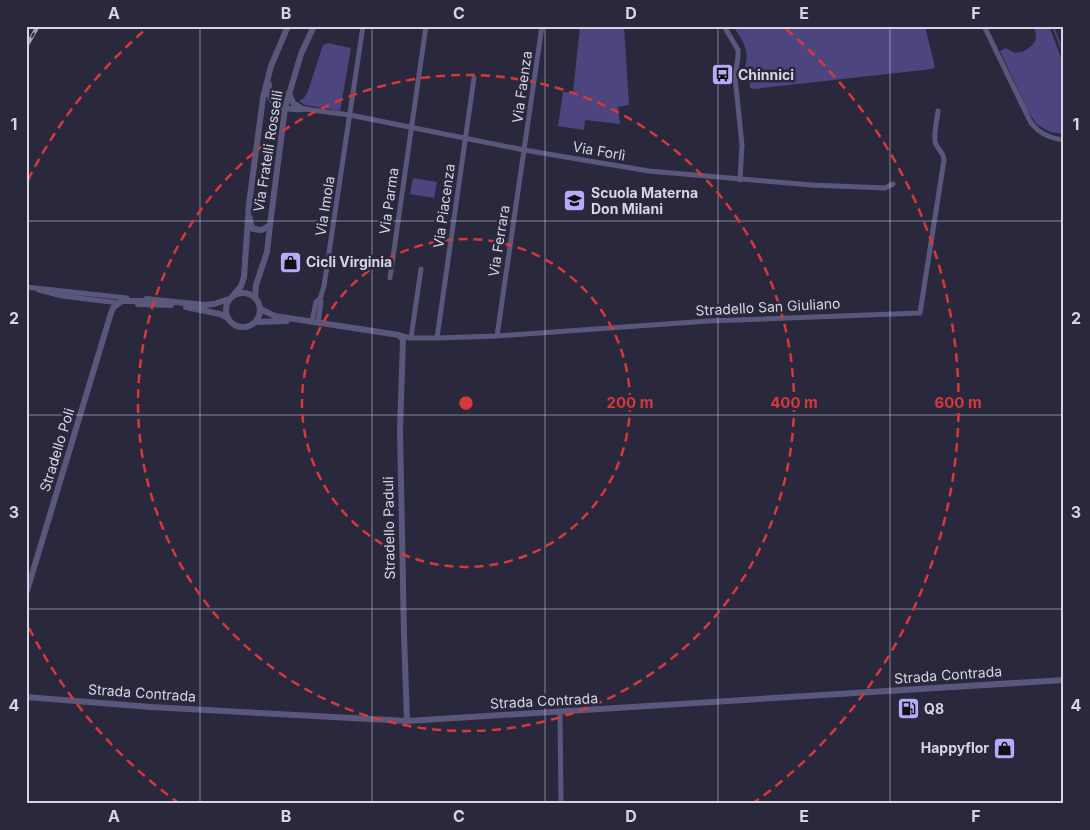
<svg xmlns="http://www.w3.org/2000/svg" width="1090" height="830" font-family="Inter,sans-serif">
  <style>
    .green { fill: #4d457f }
    .lines { fill: none; stroke-linecap: round; stroke-linejoin: round }
    .stream { stroke: #4e406d; stroke-width: 2 }
    .minor { stroke: #5a577c; stroke-width: 5 }
    .tertiary { stroke: #5a577c; stroke-width: 6 }
    .rail-casing { stroke: #9d9cac; stroke-width: 4 }
    .rail { stroke: #2a283d; stroke-width: 2; stroke-dasharray: 5.5; stroke-linecap: butt }
    .grid { fill: none; stroke: #d6d5e3; stroke-width: 1; stroke-opacity: 0.55 }
    .ring { fill: none; stroke: #d6393b; stroke-width: 2.5; stroke-dasharray: 9 6 }
    .labels { text-anchor: middle; stroke-width: 5; stroke-linejoin: round; paint-order: stroke }
    .poi-label { font-size: 14px; font-weight: bold; fill: #d6d5e3; stroke: #2a283d; text-anchor: start }
    .street-label { font-size: 14px; fill: #d6d5e3; stroke: #2a283d }
    .centre { fill: #d6393b; stroke: #2a283d; stroke-width: 2.5 }
    .ring-label { font-size: 15px; text-anchor: middle; font-weight: bold; fill: #d6393b; stroke: #2a283d; stroke-width: 5; stroke-linejoin: round; paint-order: stroke }
    .neatline { fill: none; stroke: #d6d5e3; stroke-width: 2 }
    .grid-label { font-size: 16px; text-anchor: middle; font-weight: bold; fill: #d6d5e3 }
  </style>
  <rect width="100%" height="100%" fill="#2a283d"/>
  <path class="green" d="M580,26H624L629,105L618,107L620,124L585,120L584,130L558,126L563,92L573,93Z
    M733,26H925L935,67L932,69L754,89L750,88V82L744,79C744,74 745,69 746,63C749,48 741,38 733,26Z
    M1034,26H1049L1064,65V134L1050,132L1038,125L1035,122L1028,111L1000,51L1006,48C1008,49 1010,51 1013,52C1021,55 1034,47 1036,38C1036,35 1035,30 1034,26Z
    M328,43L351,48L340,111L305,105L299,101L304,98L308,91L323,45Z
    M413,178L437,182L434,198L410,194Z"/>
  <g class="lines">
    <path class="stream" d="M1053,26L1064,56"/>
    <path class="minor" d="M724,26L738,50V57L735,77L742,145L740,180
      M984,26L1031,123C1040,134 1050,138 1064,140
      M304,109L350,115L524,150L649,171L811,185L885,188L893,184
      M390,278L426,26
      M26,287L127,298
      M37,289L39,290L62,296L119,303
      M312,322L316,302L320,299
      M318,323L321,302L320,299L324,286L363,26
      M399,335L411,338H437L497,336L708,321L920,313L944,160C943,150 936,149 935,141C934,132 937,120 938,111
      M497,336L542,26
      M411,338L421,269
      M437,338L474,78
      M560,712L561,804"/>
    <path class="tertiary" d="M269,84C266,108 286,110 304,109
      M289,93L293,103L303,109
      M250,218V222L253,229L262,230L270,225
      M226 310a17 17 0 1 1 34 0a17 17 0 1 1-34 0Z
      M232,297L241,286L244,277L249,204L263,98L271,66L288,26
      M255,298L256,285L267,252L270,225L285,108L301,54L314,26
      M119,303L122,301H144L146,299L205,305L214,304L229,299
      M138,304L171,305
      M186,307L220,314L228,318
      M260,309L275,316L399,335L403,340L400,430L404,634L407,721
      M256,322L287,321
      M26,594L111,313L113,308L119,303
      M26,697L151,707L407,721L1064,680"/>
    <defs>
      <path id="rail" d="M26,47L38,26"/>
    </defs>
    <use href="#rail" class="rail-casing"/>
    <use href="#rail" class="rail"/>
  </g>
  <path class="grid" d="M200,26V804M372,26V804M545,26V804M718,26V804M890,26V804M26,221H1064M26,415H1064M26,609H1064"/>
  <g class="ring">
    <circle cx="466" cy="403" r="164"/>
    <circle cx="466" cy="403" r="328"/>
    <path d="M180 804A492 492 0 0 1 28 626M28 180A492 492 0 0 1 146 29M786 29A492 492 0 0 1 752 804"/>
  </g>
  <defs>
    <symbol id="bus-square" viewBox="-11 -11 22 22"><rect x="-9" y="-9" width="18" height="18" rx="4" fill="#b4acf9" stroke="#2a283d"/><path d="M-5-6H5V4H4V6H2V4H-2V6H-4V4H-5ZM-3.5-4V0h7V-4ZM-3.5 1.2v1.5H-2V1.2ZM2 1.2v1.5H3.5V1.2Z" fill="#111"/></symbol>
    <symbol id="school-square" viewBox="-11 -11 22 22"><rect x="-9" y="-9" width="18" height="18" rx="4" fill="#b4acf9" stroke="#2a283d"/><path d="M0-5L7-2L0 1L-7-2ZM-4 1L0 2.5L4 1V4Q0 6-4 4Z" fill="#111"/></symbol>
    <symbol id="shop-square" viewBox="-11 -11 22 22"><rect x="-9" y="-9" width="18" height="18" rx="4" fill="#b4acf9" stroke="#2a283d"/><path d="M-5-2.5h2.3a2.7 3.5 0 0 1 5.4 0H5L5.5 6h-11ZM-1.5-2.5h3a1.5 2.3 0 0 0-3 0Z" fill="#111"/></symbol>
    <symbol id="fuel-square" viewBox="-11 -11 22 22"><rect x="-9" y="-9" width="18" height="18" rx="4" fill="#b4acf9" stroke="#2a283d"/><path d="M-5.5-6h7V0h2V4h1.3V-2.5L3-4.5l.8-.8L6-3V5H2.5V1h-1V6h-7ZM-4.2-4.7v3.2H.2V-4.7Z" fill="#111"/></symbol>
  </defs>
  <g fill-rule="evenodd">
    <use href="#bus-square" x="710" y="62" width="25" height="25"/>
    <use href="#school-square" x="562" y="188" width="25" height="25"/>
    <use href="#shop-square" x="278" y="250" width="25" height="25"/>
    <use href="#fuel-square" x="896" y="696" width="25" height="25"/>
    <use href="#shop-square" x="992" y="736" width="25" height="25"/>
  </g>
  <g class="labels">
    <g class="poi-label">
      <text x="738" y="80">Chinnici</text>
      <text x="591" y="198">Scuola Materna<tspan x="591" dy="16">Don Milani</tspan></text>
      <text x="306" y="267">Cicli Virginia</text>
      <text x="924" y="714">Q8</text>
      <text x="989" y="753" text-anchor="end">Happyflor</text>
    </g>
    <g class="street-label">
      <text transform="translate(522 87) rotate(-82)" y="5">Via Faenza</text>
      <text transform="translate(268 151) rotate(-81)" y="5">Via Fratelli Rosselli</text>
      <text transform="translate(599 151) rotate(10)" y="5">Via Forlì</text>
      <text transform="translate(389 201) rotate(-82)" y="5">Via Parma</text>
      <text transform="translate(325 206) rotate(-81)" y="5">Via Imola</text>
      <text transform="translate(444 206) rotate(-82)" y="5">Via Piacenza</text>
      <text transform="translate(499 241) rotate(-81)" y="5">Via Ferrara</text>
      <text transform="translate(768 307) rotate(-3)" y="5">Stradello San Giuliano</text>
      <text transform="translate(57 450) rotate(-73)" y="5">Stradello Poli</text>
      <text transform="translate(389 528) rotate(-91)" y="5">Stradello Paduli</text>
      <text transform="translate(948 675) rotate(-4)" y="5">Strada Contrada</text>
      <text transform="translate(142 693) rotate(4)" y="5">Strada Contrada</text>
      <text transform="translate(544 701) rotate(-3)" y="5">Strada Contrada</text>
    </g>
  </g>
  <circle cx="466" cy="403" r="8" class="centre"/>
  <g class="ring-label">
    <text x="630" y="408">200 m</text>
    <text x="794" y="408">400 m</text>
    <text x="958" y="408">600 m</text>
  </g>
  <rect width="1090" height="830" fill="none" stroke="#2a283d" stroke-width="55"/>
  <rect x="28" y="28" width="1034" height="774" class="neatline"/>
  <g class="grid-label">
    <text x="114" y="19">A</text>
    <text x="286" y="19">B</text>
    <text x="459" y="19">C</text>
    <text x="631" y="19">D</text>
    <text x="804" y="19">E</text>
    <text x="976" y="19">F</text>
    <text x="14" y="130">1</text>
    <text x="1076" y="130">1</text>
    <text x="14" y="324">2</text>
    <text x="1076" y="324">2</text>
    <text x="14" y="518">3</text>
    <text x="1076" y="518">3</text>
    <text x="14" y="711">4</text>
    <text x="1076" y="711">4</text>
    <text x="114" y="822">A</text>
    <text x="286" y="822">B</text>
    <text x="459" y="822">C</text>
    <text x="631" y="822">D</text>
    <text x="804" y="822">E</text>
    <text x="976" y="822">F</text>
  </g>
</svg>
